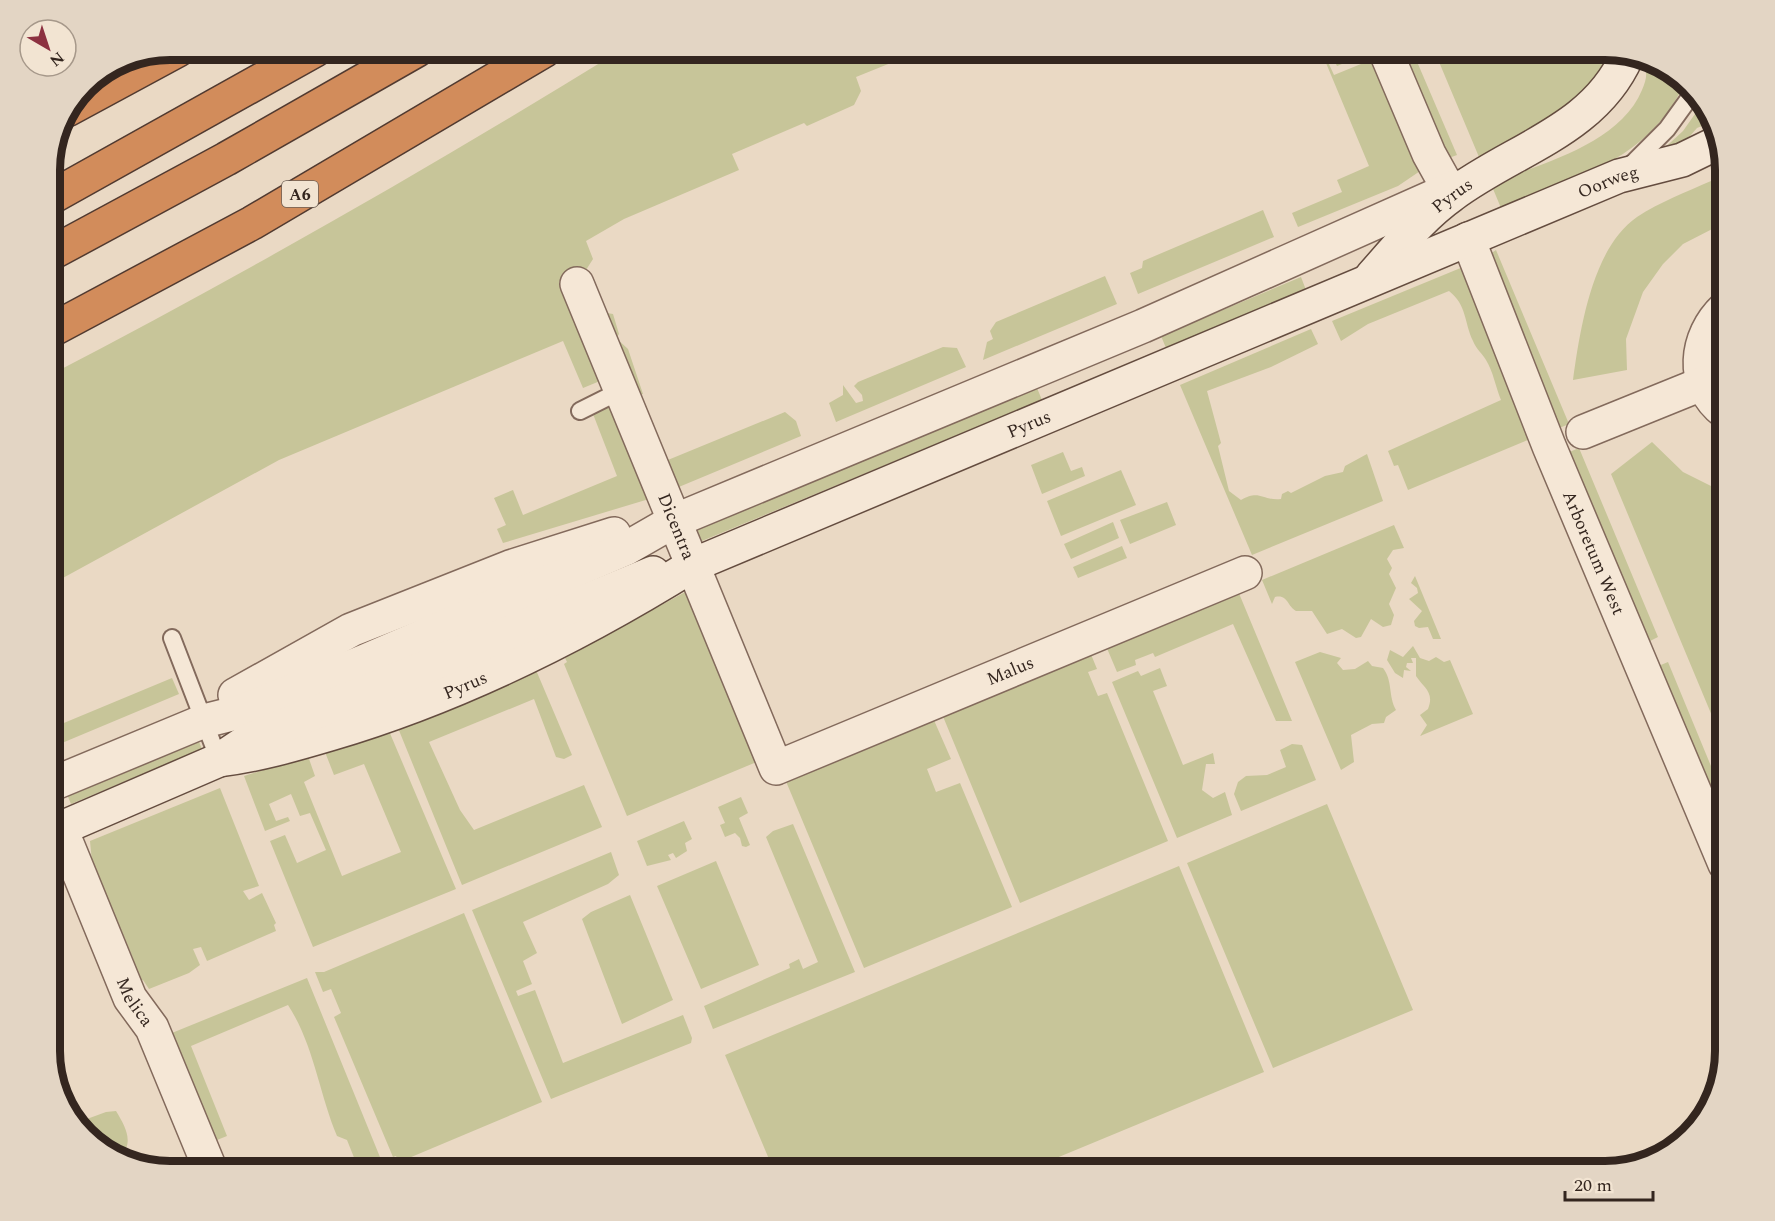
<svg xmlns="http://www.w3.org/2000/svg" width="1775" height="1221" font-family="Spectral,serif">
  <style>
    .green { fill: #c7c599 }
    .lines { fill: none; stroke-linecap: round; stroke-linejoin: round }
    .lane-casing { stroke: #836a5c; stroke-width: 20 }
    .street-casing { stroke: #836a5c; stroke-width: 36 }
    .secondary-casing { stroke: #644c3f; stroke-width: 36 }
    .highway-casing { stroke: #513a30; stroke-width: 36 }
    .lane { stroke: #f5e7d6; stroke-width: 16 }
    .street { stroke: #f5e7d6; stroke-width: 33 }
    .secondary { stroke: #f5e7d6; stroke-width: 33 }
    .highway { stroke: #d28c5b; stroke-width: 33 }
    .labels { text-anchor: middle; stroke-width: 4.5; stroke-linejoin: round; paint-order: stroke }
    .shield { fill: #f2e4d2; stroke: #6d5f55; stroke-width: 1.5 }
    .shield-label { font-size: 16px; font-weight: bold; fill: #34261f }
    .street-label { font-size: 18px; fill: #34261f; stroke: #f2e4d2 }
    .rim { fill: none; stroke: #34261f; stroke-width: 8 }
  </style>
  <rect width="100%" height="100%" fill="#ead9c4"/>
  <path class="green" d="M621,50H923L856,77L861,91L854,105L807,126L804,123L732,154L739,170L624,219L586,241L593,259L586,270L559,282L600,381L583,388L563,341L279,460L50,585V375C244,274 435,165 621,50Z
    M1340,50H1377L1337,66L1334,60L1342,56Z
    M1391,50H1412L1457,155L1438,162Z
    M1434,50H1605L1619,54L1603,82L1507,145L1479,157Z
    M1383,55L1429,165L1398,186L1298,227L1292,213L1342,192L1337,180L1369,166L1326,63L1328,62L1334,75Z
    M1648,63L1672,70L1684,84C1668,120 1639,147 1604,165L1501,208L1491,184C1541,163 1619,145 1642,90C1646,80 1648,74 1644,64Z
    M1702,104L1714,121L1697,128L1677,151L1658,154L1683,131Z
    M1711,181L1722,224L1683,244L1663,264L1643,292L1626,339L1627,370L1573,380C1580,330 1592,248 1637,217C1660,202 1686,192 1711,181Z
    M1263,210L1274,237L1138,294L1130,273L1142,268L1143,261Z
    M1496,250L1569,424L1557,429L1487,256Z
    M1463,267L1535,437L1408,490L1398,465L1394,466L1388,451L1501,400C1496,388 1493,371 1486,360C1482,353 1476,349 1473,341C1464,322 1467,305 1449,291L1368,324L1341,341L1332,321Z
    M1105,276L1117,304L983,360L987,342L993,339L990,331L996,322Z
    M1301,277L1306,290L1166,348L1161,336Z
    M607,313L613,314L619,334L616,338L628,349L643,394L636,396L602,314Z
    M1311,329L1318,344L1271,367L1207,391L1221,443L1218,446L1229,491L1241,500C1260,489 1262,501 1281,499L1282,494L1288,491L1291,493L1325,476L1343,472L1345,466L1367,454L1383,501L1252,555L1180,385Z
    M943,347L957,348L966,367L836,422L829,403L843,395V385L856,403L863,401L862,395L854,386L858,382Z
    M1037,388L1042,400L697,543L692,531Z
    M611,406L649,499L503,543L497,529L506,525L494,498L513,490L523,515L617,476L593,414Z
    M785,412L796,421L801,436L674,489L663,462Z
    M1652,442L1683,472L1725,493V747L1611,474Z
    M1579,448L1658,637L1646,643L1567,453Z
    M1063,452L1071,471L1082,467L1085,476L1042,494L1031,465Z
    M1121,470L1136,505L1061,536L1047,501Z
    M1167,502L1176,525L1130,544L1120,520Z
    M1113,522L1119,538L1071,559L1064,544Z
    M1394,525L1404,548L1393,550L1387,559L1392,568L1389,574L1396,588L1389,604L1394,615L1391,625L1383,627L1371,619L1361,637L1356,638L1342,629L1327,634L1312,611H1296C1287,606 1288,594 1275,597L1272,604L1262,580Z
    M1122,546L1127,558L1078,578L1073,567Z
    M1415,576L1441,639H1433L1428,627L1419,628L1415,626L1414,621L1422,611L1409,599L1418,593L1417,588L1411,583Z
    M687,591L759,761L627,816L564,664L567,662L565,658Z
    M1238,591L1292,721H1276L1233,624L1155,657L1153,653L1135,660L1136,665L1117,672L1106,646Z
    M1413,646L1420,658L1429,661L1436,657L1444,662L1450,660L1473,714L1420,736L1427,725L1420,715L1428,709C1435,692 1423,687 1416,676V658H1411L1413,663H1407L1406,667L1411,671L1404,670L1403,678L1395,673L1387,660L1390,650L1403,657Z
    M1090,652L1097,669L1088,672L1098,696L1107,693L1168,841L1020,903L942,714Z
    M1320,652L1341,658L1337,663L1343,670L1355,669L1368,661L1372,666L1383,668C1393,681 1388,696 1396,710L1386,717L1384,723L1372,724L1351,735L1354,762L1341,770L1295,662Z
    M1668,662L1725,800V835L1656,667Z
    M1160,668L1167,686L1153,691L1183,765L1213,753L1215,764H1206L1202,790L1213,798L1225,792L1232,815L1177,838L1112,682L1138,671L1141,676Z
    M536,670L572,755L564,759L556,757L534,699L429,742L460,810L474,830L584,785L602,827L462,885L398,728Z
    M172,678L179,694L50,748V702L59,725Z
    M933,718L951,759L927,769L936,792L960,783L1012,907L864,968L785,779Z
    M389,731L456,889L313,947L270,841L285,835L297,863L326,850L310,813L300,816L291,794L269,804L276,821L288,817L290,821L265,831L244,776L308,756L315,776L304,782L342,876L401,852L364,764L334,775L325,752Z
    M197,737L202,749L71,804L66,792Z
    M1292,744L1302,745L1316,780L1241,811L1234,794L1238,782L1246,776L1267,775L1286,767L1280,750Z
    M220,788L259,886L243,891L249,900L262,893L276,923L274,925L276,931L207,961L201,947L193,949L200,965L189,973L149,989L143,980L136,982L133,958L92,862L90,841Z
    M741,797L748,813L739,818L750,845L746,847L742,846L740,838L735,833L725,837L720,825L725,823L718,807Z
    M1327,804L1413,1010L1273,1068L1187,863Z
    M684,821L692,839L685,843L687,851L676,858L673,853L668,855L671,860L647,866L637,841Z
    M793,824L855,972L713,1029L704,1006L790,968L789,964L799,959L803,969L818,962L766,837L773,831Z
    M611,852L619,875L608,884L523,922L537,953L523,961L532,984L516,991L518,996L535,990L563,1063L683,1015L692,1038L691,1043L551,1099L472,910Z
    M716,861L759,965L701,989L657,886Z
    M1179,866L1264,1072L1025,1171H774L725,1055Z
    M630,895L673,1000L622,1024L582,919L591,912Z
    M464,913L542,1102L397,1163L398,1160L396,1156L393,1157L334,1017L341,1013L331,989L323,992L315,972H324Z
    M307,978L382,1162L379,1164L380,1167L383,1166L384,1169L378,1171H330L355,1160L347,1140L337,1136C319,1093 314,1045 288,1005L191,1046L227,1136L212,1142L167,1035Z
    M116,1111C125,1126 135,1143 120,1156L103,1151L76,1123L106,1112Z"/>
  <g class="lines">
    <defs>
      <path id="lane" d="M1629,167L1667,129L1693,93
        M580,411L622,390
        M172,638L219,760"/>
      <g id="street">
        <path d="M1385,50L1429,154L1449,190"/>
        <path id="s1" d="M1468,239L1549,446L1725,864"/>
        <path id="s2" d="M577,284L776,768L1245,573"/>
        <path d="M1725,308C1695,336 1689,385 1725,412"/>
        <path d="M1583,432L1704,383"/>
        <path d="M235,695L351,630L510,567L614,534"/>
        <path d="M50,785L204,721L240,712L365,661L627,548L674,521L1143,326L1455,187"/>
        <path id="s3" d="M61,829L130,998L152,1028L211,1171"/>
      </g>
      <g id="secondary">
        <path id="s4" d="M1372,276C1398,247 1421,217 1452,195C1513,149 1594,131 1627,56"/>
        <path id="s5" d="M219,760C258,755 293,745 330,734C459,696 579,636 693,565L1619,176L1682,160L1719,142"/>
        <path d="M50,833L219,760L249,740L653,573"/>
      </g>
      <path id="highway" d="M67,110L178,50
        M50,198L315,50
        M50,254L226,159L417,50
        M50,331L252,223L545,50"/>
    </defs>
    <use href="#lane" class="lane-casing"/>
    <use href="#street" class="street-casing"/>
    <use href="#secondary" class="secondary-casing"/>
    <use href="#highway" class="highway-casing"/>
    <use href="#lane" class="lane"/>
    <use href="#street" class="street"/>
    <use href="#secondary" class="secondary"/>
    <use href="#highway" class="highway"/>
  </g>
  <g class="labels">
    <rect class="shield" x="282" y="181" width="36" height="26" rx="4.5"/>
    <g class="shield-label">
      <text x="300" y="200">A6</text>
    </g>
    <g class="street-label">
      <text dy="6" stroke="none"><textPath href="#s5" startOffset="1508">Oorweg</textPath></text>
      <text dy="6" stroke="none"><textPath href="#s4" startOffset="114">Pyrus</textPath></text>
      <text dy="6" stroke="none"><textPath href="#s5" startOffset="880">Pyrus</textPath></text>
      <text dy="6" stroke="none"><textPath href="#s2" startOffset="262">Dicentra</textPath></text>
      <text dy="6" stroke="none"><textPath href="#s1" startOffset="338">Arboretum West</textPath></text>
      <text dy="6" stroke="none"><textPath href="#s2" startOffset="777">Malus</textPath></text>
      <text dy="6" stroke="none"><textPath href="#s5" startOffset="258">Pyrus</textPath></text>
      <text dy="6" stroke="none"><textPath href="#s3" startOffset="188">Melica</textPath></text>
    </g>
  </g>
  <path d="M0 0H1775V1221H0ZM170 60H1605A110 110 0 0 1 1715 170V1051A110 110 0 0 1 1605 1161H170A110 110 0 0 1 60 1051V170A110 110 0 0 1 170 60Z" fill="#e3d5c4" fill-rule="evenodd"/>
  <path class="rim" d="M170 60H1605A110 110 0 0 1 1715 170V1051A110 110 0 0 1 1605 1161H170A110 110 0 0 1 60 1051V170A110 110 0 0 1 170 60Z"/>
  <g transform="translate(48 48) rotate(141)"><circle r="28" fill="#f2e4d2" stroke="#a6988a" stroke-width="1.5"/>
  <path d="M0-4.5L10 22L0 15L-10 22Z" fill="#8c3140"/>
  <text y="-9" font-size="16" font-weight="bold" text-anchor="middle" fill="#34261f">N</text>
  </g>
  <path d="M1565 1191v9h88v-9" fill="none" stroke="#34261f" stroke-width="3"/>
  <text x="1574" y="1191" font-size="18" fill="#34261f" stroke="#f2e4d2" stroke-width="4.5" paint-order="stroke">20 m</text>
</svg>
